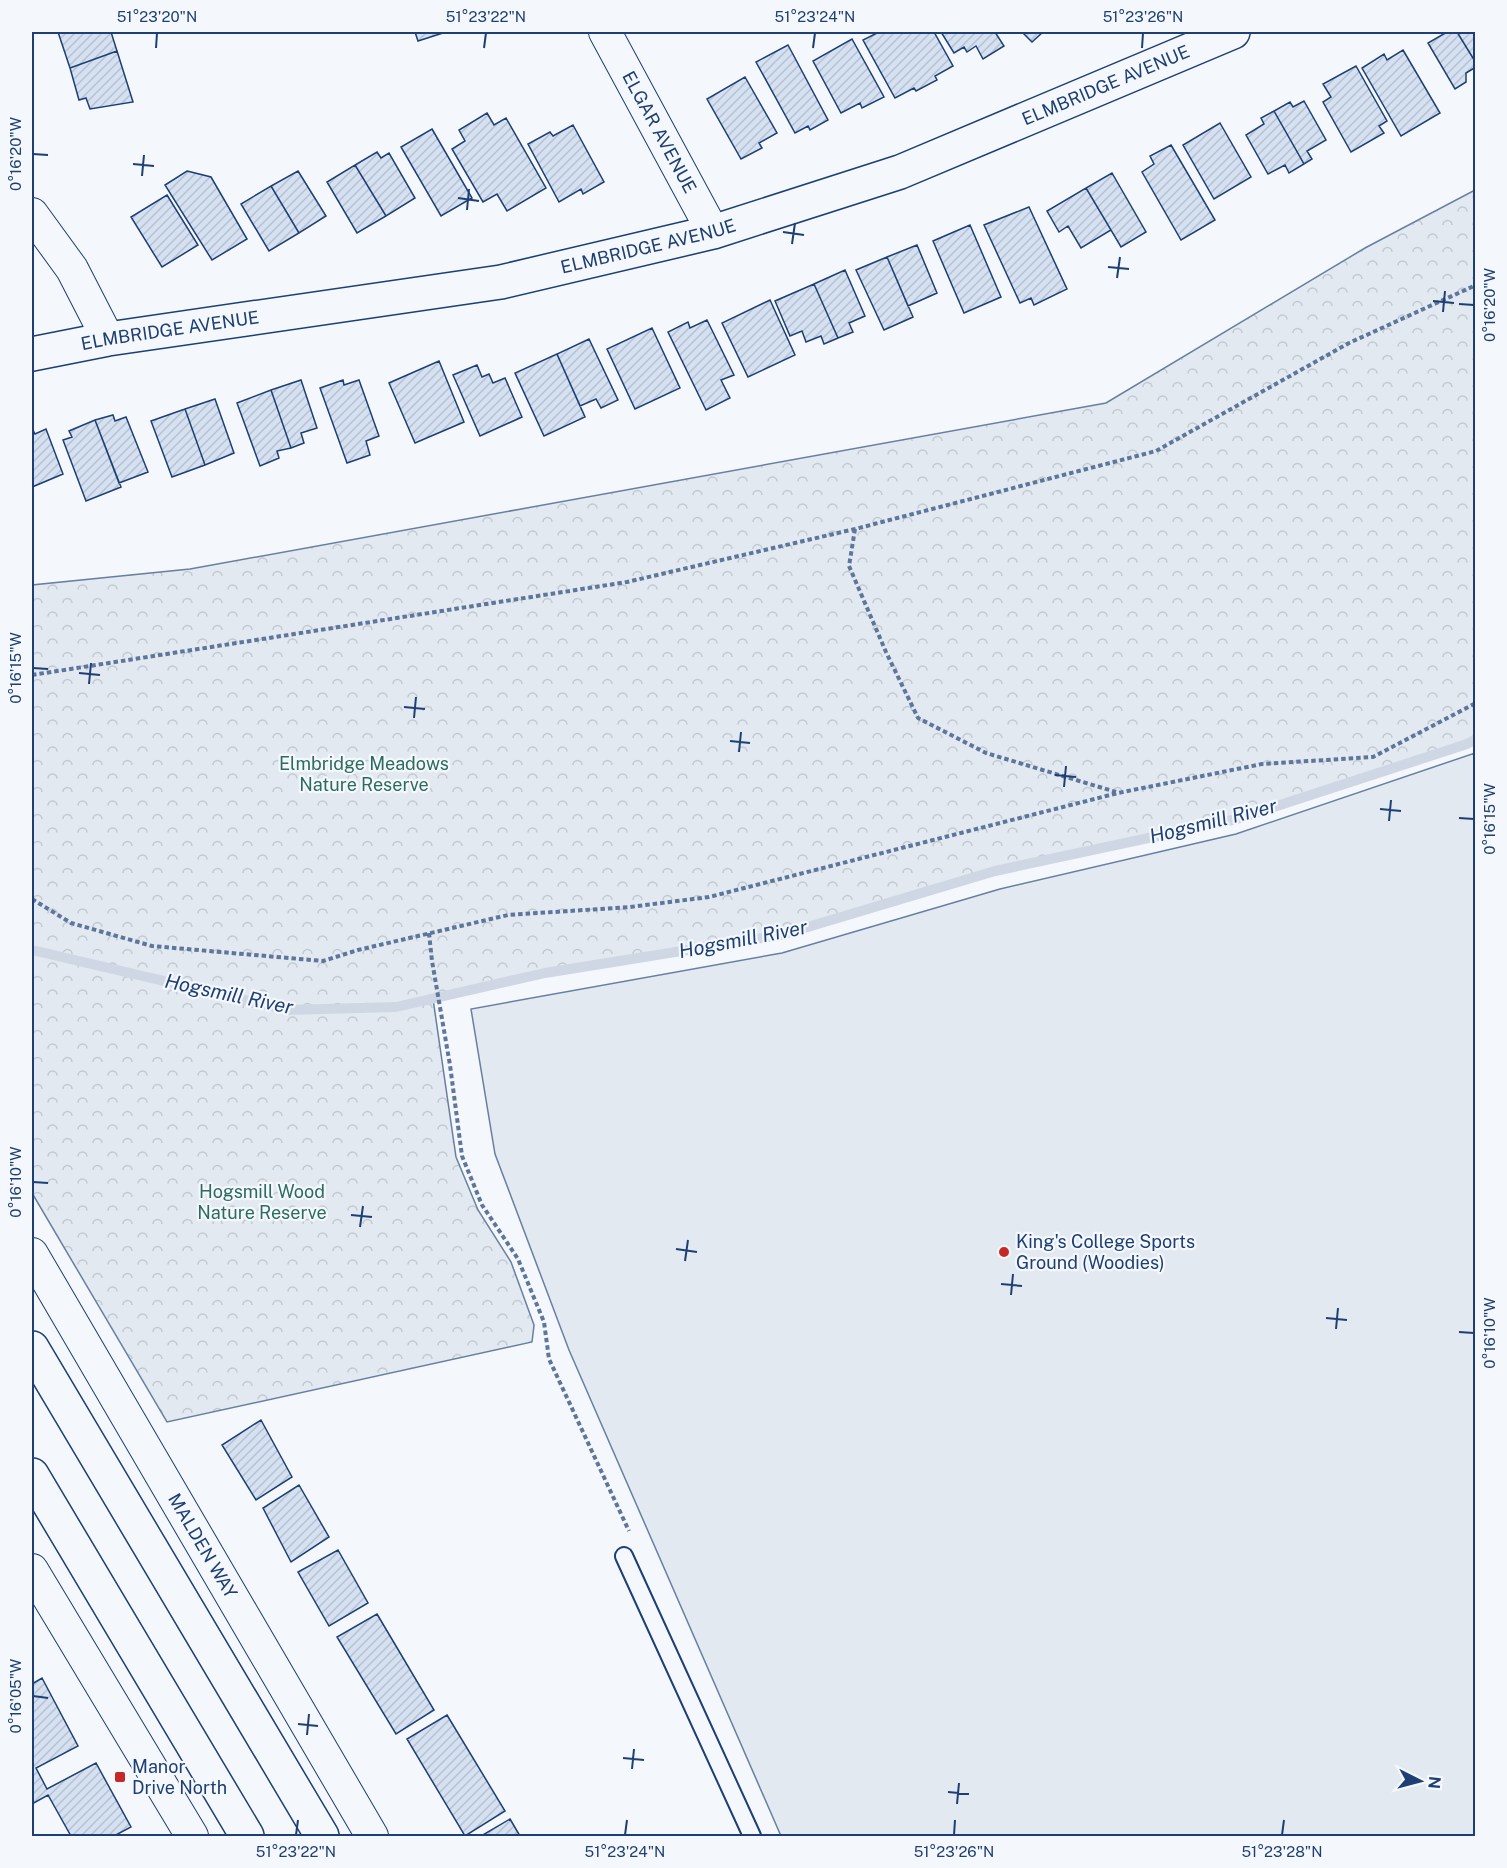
<svg xmlns="http://www.w3.org/2000/svg" width="1507" height="1868" font-family="'Public Sans',sans-serif">
  <style>
    .park { fill: url(#park-crowns); stroke: #687fa3; stroke-width: 1.5 }
    .garden { fill: #e3e9f0; stroke: #687fa3; stroke-width: 1.5 }
    .lines { fill: none; stroke-linecap: round; stroke-linejoin: round }
    .stream { stroke: #cfd7e4; stroke-width: 10 }
    .building { fill: url(#building-hatch); stroke: #1d3f73; stroke-width: 1.5 }
    .lane-casing { stroke: #1d3f73; stroke-width: 20 }
    .street-casing { stroke: #1d3f73; stroke-width: 34 }
    .secondary-casing { stroke: #1d3f73; stroke-width: 36 }
    .highway-casing { stroke: #1d3f73; stroke-width: 36 }
    .path { stroke: #5e769c; stroke-width: 4; stroke-dasharray: 4.5 3; stroke-linecap: butt }
    .lane { stroke: #f4f7fb; stroke-width: 16 }
    .street { stroke: #f4f7fb; stroke-width: 32 }
    .secondary { stroke: #f4f7fb; stroke-width: 33 }
    .highway { stroke: #f4f7fb; stroke-width: 33 }
    .ticks { fill: none; stroke: #1d3f73; stroke-width: 2 }
    .poi-dot { fill: #c62828; stroke: #f4f7fb; stroke-width: 2 }
    .labels { text-anchor: middle; stroke-width: 4.5; stroke-linejoin: round; paint-order: stroke }
    .street-label { font-size: 18px; fill: #1d3f73; stroke: #f4f7fb }
    .park-label { font-size: 18px; fill: #2c6c60; stroke: #f4f7fb }
    .poi-label { font-size: 18px; fill: #1d3f73; stroke: #f4f7fb; text-anchor: start }
    .water-label { font-size: 20px; font-style: italic; fill: #1d3f73; stroke: #f4f7fb }
    .neatline { fill: none; stroke: #1d3f73; stroke-width: 2 }
    .ticks-label { font-size: 15px; text-anchor: middle; fill: #1d3f73 }
  </style>
  <defs>
    <pattern id="park-crowns" width="20" height="18" patternUnits="userSpaceOnUse" patternTransform="scale(1.5)"><rect width="20" height="18" fill="#e3e9f0"/><path d="M2 6a3 3 0 1 1 6 0M12 15a3 3 0 1 1 6 0" fill="none" stroke="#c2c9d1"/></pattern>
    <pattern id="building-hatch" width="6" height="6" patternUnits="userSpaceOnUse" patternTransform="scale(1.5)"><rect width="6" height="6" fill="#d5e0f0"/><path d="M-1 1l2-2M0 6l6-6M5 7l2-2" fill="none" stroke="#b6c1d1"/></pattern>
  </defs>
  <rect width="100%" height="100%" fill="#f4f7fb"/>
  <path class="park" d="M1475,190V739L1467,744L1224,822L995,871L781,935L545,973L433,999L456,1157L478,1210L511,1262L534,1325L532,1342L167,1422L32,1193V585L190,569L1106,403L1365,248Z"/>
  <path class="garden" d="M1475,753V1836H781L569,1350L495,1154L471,1009L782,953L1000,889L1236,834Z"/>
  <g class="lines">
    <path class="stream" d="M32,950L287,1010L396,1007L545,973L781,935L995,871L1237,819L1467,744L1476,739"/>
  </g>
  <path class="building" d="M58,32H111L117,51L70,68Z
    M415,32H446L418,41Z
    M879,32H934L953,66L935,76L937,80L916,91L914,88L895,98L863,40Z
    M941,32H995L1004,46L983,59L976,46L967,52L964,47L954,53Z
    M1022,32H1043L1032,42Z
    M1447,32H1457L1476,63V67L1466,73V82L1455,89L1428,43Z
    M1457,32H1476V63Z
    M852,39L884,97L862,108L860,103L841,113L813,61Z
    M788,45L828,120L810,130L808,126L795,133L756,62Z
    M1403,50L1440,113L1401,136L1362,68L1384,54L1387,60Z
    M117,51L133,102L90,109L86,98L79,100L70,68Z
    M1356,66L1387,121L1379,126L1384,133L1351,152L1323,102L1331,97L1323,84Z
    M745,77L777,133L759,143L762,148L741,159L707,99Z
    M1304,101L1326,140L1307,151L1312,159L1304,164L1274,111L1290,102L1293,107Z
    M1274,111L1304,164L1289,173L1285,165L1268,174L1246,135L1264,124L1261,118Z
    M487,113L494,125L506,118L546,188L507,211L497,194L483,202L452,149L465,141L459,130Z
    M1220,123L1251,177L1214,199L1183,145Z
    M573,125L604,182L583,194L581,189L559,202L528,144L550,132L553,136Z
    M432,129L472,198L441,216L401,147Z
    M1171,145L1215,220L1181,240L1142,172L1154,164L1150,156Z
    M377,152L381,158L389,153L415,198L386,216L355,165Z
    M355,165L386,216L357,233L327,182Z
    M187,171L211,177L247,239L212,260L165,185Z
    M298,171L326,216L299,233L271,186Z
    M1112,173L1146,232L1121,247L1086,188Z
    M271,186L299,233L269,251L241,204Z
    M1086,188L1111,230L1081,248L1068,226L1059,232L1047,211Z
    M167,195L198,245L162,267L131,217Z
    M1029,207L1067,289L1034,305L1031,298L1020,303L984,225Z
    M970,225L1001,297L964,313L933,241Z
    M917,245L937,293L908,306L887,257Z
    M887,257L913,317L884,330L856,270Z
    M845,270L865,316L849,323L853,332L838,338L814,284Z
    M814,284L838,338L824,344L821,336L806,342L802,331L790,336L775,301Z
    M770,300L795,355L748,377L722,323Z
    M707,320L734,375L721,380L730,398L706,410L668,332L688,322L690,328Z
    M652,328L680,388L635,409L607,349Z
    M589,339L618,400L601,408L596,399L580,406L557,354Z
    M557,354L585,417L544,436L515,373Z
    M439,361L464,422L415,443L389,383Z
    M477,365L482,377L489,374L493,383L505,378L522,417L480,436L453,375Z
    M301,380L317,428L301,433L304,443L291,448L271,390Z
    M343,380L344,385L359,380L379,436L366,441L370,455L347,463L320,388Z
    M271,390L291,448L277,451L279,458L260,466L237,403Z
    M215,399L234,453L205,465L185,409Z
    M185,409L205,465L172,477L151,421Z
    M113,415L115,421L126,417L148,472L119,483L95,420Z
    M95,420L121,487L86,501L63,440L72,437L69,431Z
    M46,429L63,474L32,487V431L33,430L35,434Z
    M261,1420L292,1477L256,1500L222,1445Z
    M299,1485L329,1537L291,1562L263,1508Z
    M338,1550L368,1603L329,1626L298,1572Z
    M377,1614L434,1710L396,1734L337,1637Z
    M42,1678L78,1746L36,1768L47,1789L96,1763L131,1827L114,1836H71L48,1795L32,1804V1684Z
    M447,1715L505,1811L465,1836L407,1739Z
    M510,1819L520,1836H481Z"/>
  <g class="lines">
    <defs>
      <path id="lane" d="M624,1556L752,1836"/>
      <g id="street">
        <path id="s1" d="M605,32L713,232"/>
        <path d="M32,214L72,269L108,339"/>
        <path id="s2" d="M32,1254L372,1836"/>
        <path d="M32,1570L192,1836"/>
      </g>
      <g id="secondary">
        <path id="s3" d="M32,354L108,339L501,282L713,232L900,172L1233,32"/>
      </g>
      <path id="highway" d="M32,1348L322,1836
        M32,1475L247,1836"/>
    </defs>
    <use href="#lane" class="lane-casing"/>
    <use href="#street" class="street-casing"/>
    <use href="#secondary" class="secondary-casing"/>
    <use href="#highway" class="highway-casing"/>
    <path class="path" d="M855,529L849,566L886,652L918,718L986,753L1116,792
      M32,675L627,582L855,529L1156,451L1349,343L1476,285
      M32,899L71,923L152,946L323,961L358,950L508,915L630,907L709,897L1118,793L1262,764L1373,757L1476,703
      M429,933L432,961L450,1065L462,1156L482,1205L518,1259L544,1322L549,1359L629,1531"/>
    <use href="#lane" class="lane"/>
    <use href="#street" class="street"/>
    <use href="#secondary" class="secondary"/>
    <use href="#highway" class="highway"/>
  </g>
  <path class="ticks" d="M156,48L157,33M484,48L486,33M813,48L815,33M1142,48L1143,33M33,154L48,155M133,164L154,166M142,176L144,155M458,198L479,201M467,210L469,189M783,232L804,235M792,244L795,223M1108,267L1129,269M1117,278L1120,257M1433,301L1454,303M1459,304L1474,305M1443,312L1445,291M33,668L48,669M79,673L100,675M89,684L91,663M404,707L425,709M414,718L416,697M730,741L750,743M739,752L741,732M1055,775L1076,777M1064,787L1066,766M1380,809L1401,811M1459,818L1474,819M1389,821L1391,800M33,1182L48,1183M351,1215L372,1217M360,1227L363,1206M676,1249L697,1252M685,1261L688,1240M1001,1284L1022,1286M1011,1295L1013,1274M1326,1318L1347,1320M1336,1329L1338,1308M1459,1332L1474,1333M33,1696L48,1698M298,1724L318,1726M307,1735L309,1714M623,1758L644,1760M632,1769L634,1749M948,1792L969,1794M957,1804L959,1783M296,1835L298,1820M625,1835L627,1820M954,1835L955,1820M1282,1835L1284,1820"/>
  <g class="poi-dot">
    <circle cx="1004" cy="1252" r="6"/>
    <rect x="114" y="1771" width="12" height="12" rx="3"/>
  </g>
  <g class="labels">
    <g class="street-label">
      <text dy="6" stroke="none"><textPath href="#s3" startOffset="1112">ELMBRIDGE AVENUE</textPath></text>
      <text dy="6" stroke="none"><textPath href="#s1" startOffset="114">ELGAR AVENUE</textPath></text>
      <text dy="6" stroke="none"><textPath href="#s3" startOffset="626">ELMBRIDGE AVENUE</textPath></text>
      <text dy="6" stroke="none"><textPath href="#s3" startOffset="140">ELMBRIDGE AVENUE</textPath></text>
      <text dy="6" stroke="none"><textPath href="#s2" startOffset="338">MALDEN WAY</textPath></text>
    </g>
    <g class="park-label">
      <text x="364" y="770">Elmbridge Meadows<tspan x="364" dy="21">Nature Reserve</tspan></text>
      <text x="262" y="1198">Hogsmill Wood<tspan x="262" dy="21">Nature Reserve</tspan></text>
    </g>
    <g class="poi-label">
      <text x="1016" y="1248">King's College Sports<tspan x="1016" dy="21">Ground (Woodies)</tspan></text>
      <text x="132" y="1773">Manor<tspan x="132" dy="21">Drive North</tspan></text>
    </g>
    <g class="water-label">
      <text transform="translate(1213 821) rotate(-14)" y="7">Hogsmill River</text>
      <text transform="translate(743 939) rotate(-11)" y="7">Hogsmill River</text>
      <text transform="translate(229 994) rotate(12)" y="7">Hogsmill River</text>
    </g>
  </g>
  <rect width="1507" height="1868" fill="none" stroke="#f4f7fb" stroke-width="66"/>
  <g transform="translate(1420 1781) rotate(96)" stroke="#f4f7fb" stroke-width="4.5" paint-order="stroke">
  <path d="M0-4.5L10 22L0 15L-10 22Z" fill="#1d3f73"/>
  <text y="-9" font-size="16" font-weight="bold" text-anchor="middle" fill="#1d3f73">N</text>
  </g>
  <rect x="33" y="33" width="1441" height="1802" class="neatline"/>
  <g class="ticks-label">
    <text x="157" y="22">51°23'20"N</text>
    <text x="486" y="22">51°23'22"N</text>
    <text x="815" y="22">51°23'24"N</text>
    <text x="1143" y="22">51°23'26"N</text>
    <text transform="translate(16 154) rotate(-90)" y="5">0°16'20"W</text>
    <text transform="translate(1490 305) rotate(-90)" y="5">0°16'20"W</text>
    <text transform="translate(16 668) rotate(-90)" y="5">0°16'15"W</text>
    <text transform="translate(1490 819) rotate(-90)" y="5">0°16'15"W</text>
    <text transform="translate(16 1182) rotate(-90)" y="5">0°16'10"W</text>
    <text transform="translate(1490 1333) rotate(-90)" y="5">0°16'10"W</text>
    <text transform="translate(16 1696) rotate(-90)" y="5">0°16'05"W</text>
    <text x="296" y="1857">51°23'22"N</text>
    <text x="625" y="1857">51°23'24"N</text>
    <text x="954" y="1857">51°23'26"N</text>
    <text x="1282" y="1857">51°23'28"N</text>
  </g>
</svg>
